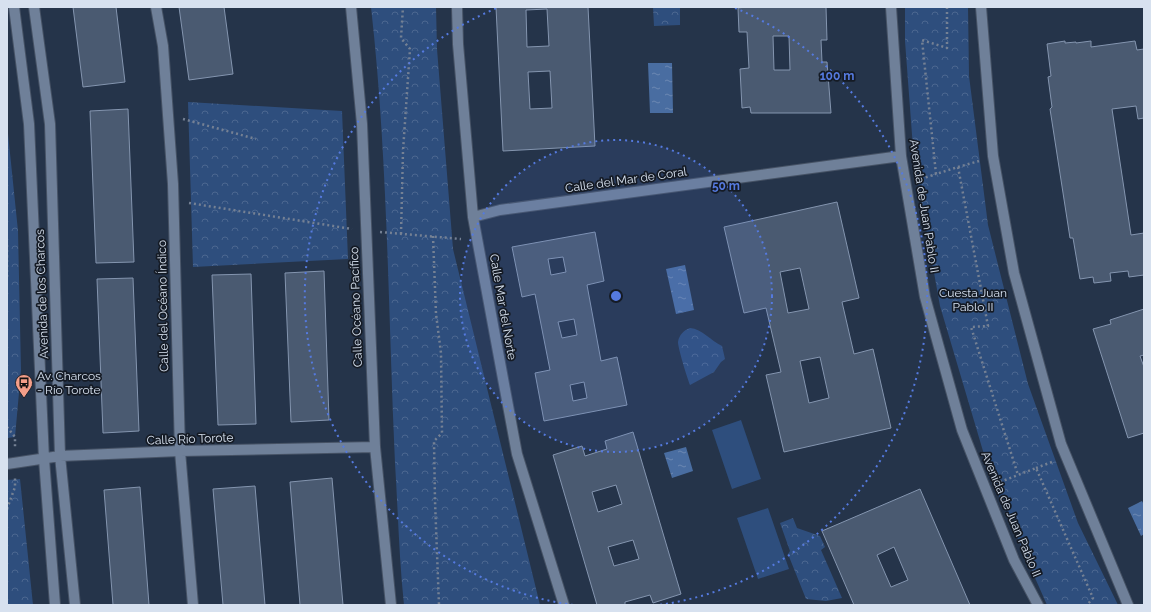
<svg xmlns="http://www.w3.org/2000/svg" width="1151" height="612" font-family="Raleway,sans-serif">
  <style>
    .park { fill: url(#park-crowns) }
    .garden { fill: #2e4e7d }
    .water { fill: url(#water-ripples) }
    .building { fill: #4a5a71; stroke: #8495af; fill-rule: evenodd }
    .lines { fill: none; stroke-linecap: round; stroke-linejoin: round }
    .minor-casing { stroke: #465265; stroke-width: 12 }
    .path { stroke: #758194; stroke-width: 2.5; stroke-dasharray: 2 3; stroke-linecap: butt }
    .minor { stroke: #6f8099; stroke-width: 10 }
    .ring { fill: none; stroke: #557adf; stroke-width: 2; stroke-dasharray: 2 4 }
    .labels { text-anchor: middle; stroke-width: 3.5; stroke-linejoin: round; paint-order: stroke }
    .street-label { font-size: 12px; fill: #d7e1ef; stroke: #151b25 }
    .park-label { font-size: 12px; fill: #d8e3f3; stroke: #151b25 }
    .poi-label { font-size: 12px; fill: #d7e1ef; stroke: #151b25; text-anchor: start }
    .centre { fill: #557adf; stroke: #151b25; stroke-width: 2 }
    .ring-label { font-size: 12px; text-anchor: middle; font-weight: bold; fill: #557adf; stroke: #151b25; stroke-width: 3.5; stroke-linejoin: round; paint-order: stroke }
  </style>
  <defs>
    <pattern id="park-crowns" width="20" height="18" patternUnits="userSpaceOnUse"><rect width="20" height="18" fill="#2e4e7d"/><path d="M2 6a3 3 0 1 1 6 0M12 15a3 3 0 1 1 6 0" fill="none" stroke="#4c6790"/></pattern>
    <pattern id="water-ripples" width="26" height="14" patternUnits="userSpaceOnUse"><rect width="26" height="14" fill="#496da1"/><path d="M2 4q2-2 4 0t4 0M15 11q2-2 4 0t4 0" fill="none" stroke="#6b88b3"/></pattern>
  </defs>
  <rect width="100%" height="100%" fill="#25344a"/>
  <path class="park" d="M371,7H436L437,49L453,249L540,605H404C399,558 398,510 395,463C388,311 388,158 371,7Z
    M653,7H680V25L654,26Z
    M905,7H968L969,76L988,225L1028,384L1078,523L1118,605H1047L991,478L940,306L914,161L905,41Z
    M188,102L342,111L348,259L193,267Z
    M7,124L18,231L21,370L15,437L7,438Z
    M690,328C702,329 711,341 722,346L725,359L721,362L714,372L690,385C687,377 678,348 678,342C679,335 684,330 690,328Z
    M20,479L33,605H7V480Z
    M793,518L797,528L820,536L825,547L821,550L842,598L826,601L806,599L788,554L790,551L780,523Z"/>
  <path class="garden" d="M741,420L761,479L732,489L712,430Z
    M768,508L789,569L758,579L737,518Z"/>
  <path class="water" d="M648,63H672L673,113H650Z
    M685,265L694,310L676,314L666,269Z
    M686,447L693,471L672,478L664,453Z
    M1142,501L1144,505V534L1141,536L1128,508Z"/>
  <path class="building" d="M73,7H116L125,82L83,87Z
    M179,7H224L233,74L189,80Z
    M496,7H588L595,146L503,151ZM547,9L549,46L527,47L526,10ZM550,71L552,108L530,109L528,72Z
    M746,7H826L827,40H821L822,62H827L831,113H751L750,107L742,108L740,69L749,68L747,32H739L738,8ZM773,36H789L790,70H774Z
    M1065,41V43L1076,42V43L1091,41V47L1135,41L1137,50L1144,49V118L1138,119L1136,106L1112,109L1131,235L1144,233V275L1129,277L1128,271L1110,273L1111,281L1094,283L1093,277L1080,279L1073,238H1070L1050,109L1052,107L1048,77L1051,76L1047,44Z
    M128,109L134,262L96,263L90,111Z
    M837,202L859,298L842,302L854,354L873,349L891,428L784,452L766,375L781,372L766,308L744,313L724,227ZM800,268L809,309L788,313L780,272ZM820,357L829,398L809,403L800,361Z
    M595,232L604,281L587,285L601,361L617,357L627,405L544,421L535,373L550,370L535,294L522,297L512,247ZM563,257L566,272L551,275L548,259ZM574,319L577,335L562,338L558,322ZM584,382L587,398L573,401L570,385Z
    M324,271L329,420L291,422L285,273Z
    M251,274L256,424L218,425L212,275Z
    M133,278L139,431L103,433L97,279Z
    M1144,309V355L1140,356L1144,367V433L1128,438L1093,329L1111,324L1110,320Z
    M633,432L681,594L653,603L650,595L625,602V605H597L553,455L582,446L585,456L607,449L605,441ZM616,485L622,504L598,512L592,492ZM633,540L639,559L614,566L608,547Z
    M332,478L343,605H300L290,482Z
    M255,486L265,605H223L213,489Z
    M140,487L149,605H113L104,490Z
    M920,489L970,605H854L822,531ZM894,547L908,580L891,587L877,555Z"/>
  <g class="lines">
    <defs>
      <path id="minor" d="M14,7L29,124L44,459L55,605
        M34,7L50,124L60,456L75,605
        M156,7L163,46L173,184L180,451L193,605
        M351,7L362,124L375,447L391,605
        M457,7L458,44L473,217L517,454L564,605
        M891,7L901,156L925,297L962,430L1014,560L1038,605
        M981,7L993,156L1014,273L1061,444L1128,605
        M473,217L500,210L901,156
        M7,464L60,456L180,451L375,447"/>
    </defs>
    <use href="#minor" class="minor-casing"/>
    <path class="path" d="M947,7V48L922,40L936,174L958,167L988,326L971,327L1018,475L1036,468L1093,598L1087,605
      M183,119L256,139
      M958,167L979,161
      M921,179L936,174
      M189,203L352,229
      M380,232L461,239
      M401,234L403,151L410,49L401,38L403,7
      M433,236L436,314L441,353L442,433L434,441L435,501L439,605
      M7,245V280
      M7,427L15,437V448
      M1036,468L1052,462
      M1000,482L1018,475
      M7,509L15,487V477"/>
    <use href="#minor" class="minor"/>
  </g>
  <circle cx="616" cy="296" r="156" fill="#557adf" fill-opacity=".12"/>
  <g class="ring">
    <circle cx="616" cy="296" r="156"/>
    <path d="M573 605A312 312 0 0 1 497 8M735 8A312 312 0 0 1 659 605"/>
  </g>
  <defs>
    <symbol id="bus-pin" viewBox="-11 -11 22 30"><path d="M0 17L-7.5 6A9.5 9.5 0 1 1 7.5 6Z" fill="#f49e89" stroke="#151b25"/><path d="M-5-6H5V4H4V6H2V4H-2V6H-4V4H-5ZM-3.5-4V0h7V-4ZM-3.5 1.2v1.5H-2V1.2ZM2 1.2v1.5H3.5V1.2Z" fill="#111"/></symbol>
  </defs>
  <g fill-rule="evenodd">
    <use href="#bus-pin" x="14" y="373" width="20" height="27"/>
  </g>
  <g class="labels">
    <g class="street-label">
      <text transform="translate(626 180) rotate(-8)" y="4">Calle del Mar de Coral</text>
      <text transform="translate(924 206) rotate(81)" y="4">Avenida de Juan Pablo II</text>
      <text transform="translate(42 294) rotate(-92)" y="4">Avenida de los Charcos</text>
      <text transform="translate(163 306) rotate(-91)" y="4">Calle del Océano Índico</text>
      <text transform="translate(356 307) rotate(-92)" y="4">Calle Océano Pacífico</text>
      <text transform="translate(503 307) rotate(80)" y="4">Calle Mar del Norte</text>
      <text transform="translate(190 439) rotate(-2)" y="4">Calle Río Torote</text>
      <text transform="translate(1011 514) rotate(67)" y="4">Avenida de Juan Pablo II</text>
    </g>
    <g class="park-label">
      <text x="973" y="297">Cuesta Juan<tspan x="973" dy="14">Pablo II</tspan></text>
    </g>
    <g class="poi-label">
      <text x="37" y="380">Av. Charcos<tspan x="37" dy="14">- Río Torote</tspan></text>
    </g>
  </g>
  <circle cx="616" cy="296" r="6" class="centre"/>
  <g class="ring-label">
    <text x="837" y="80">100 m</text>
    <text x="726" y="190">50 m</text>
  </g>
  <rect width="1151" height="612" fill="none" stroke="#d7e1ef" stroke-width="16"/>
</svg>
